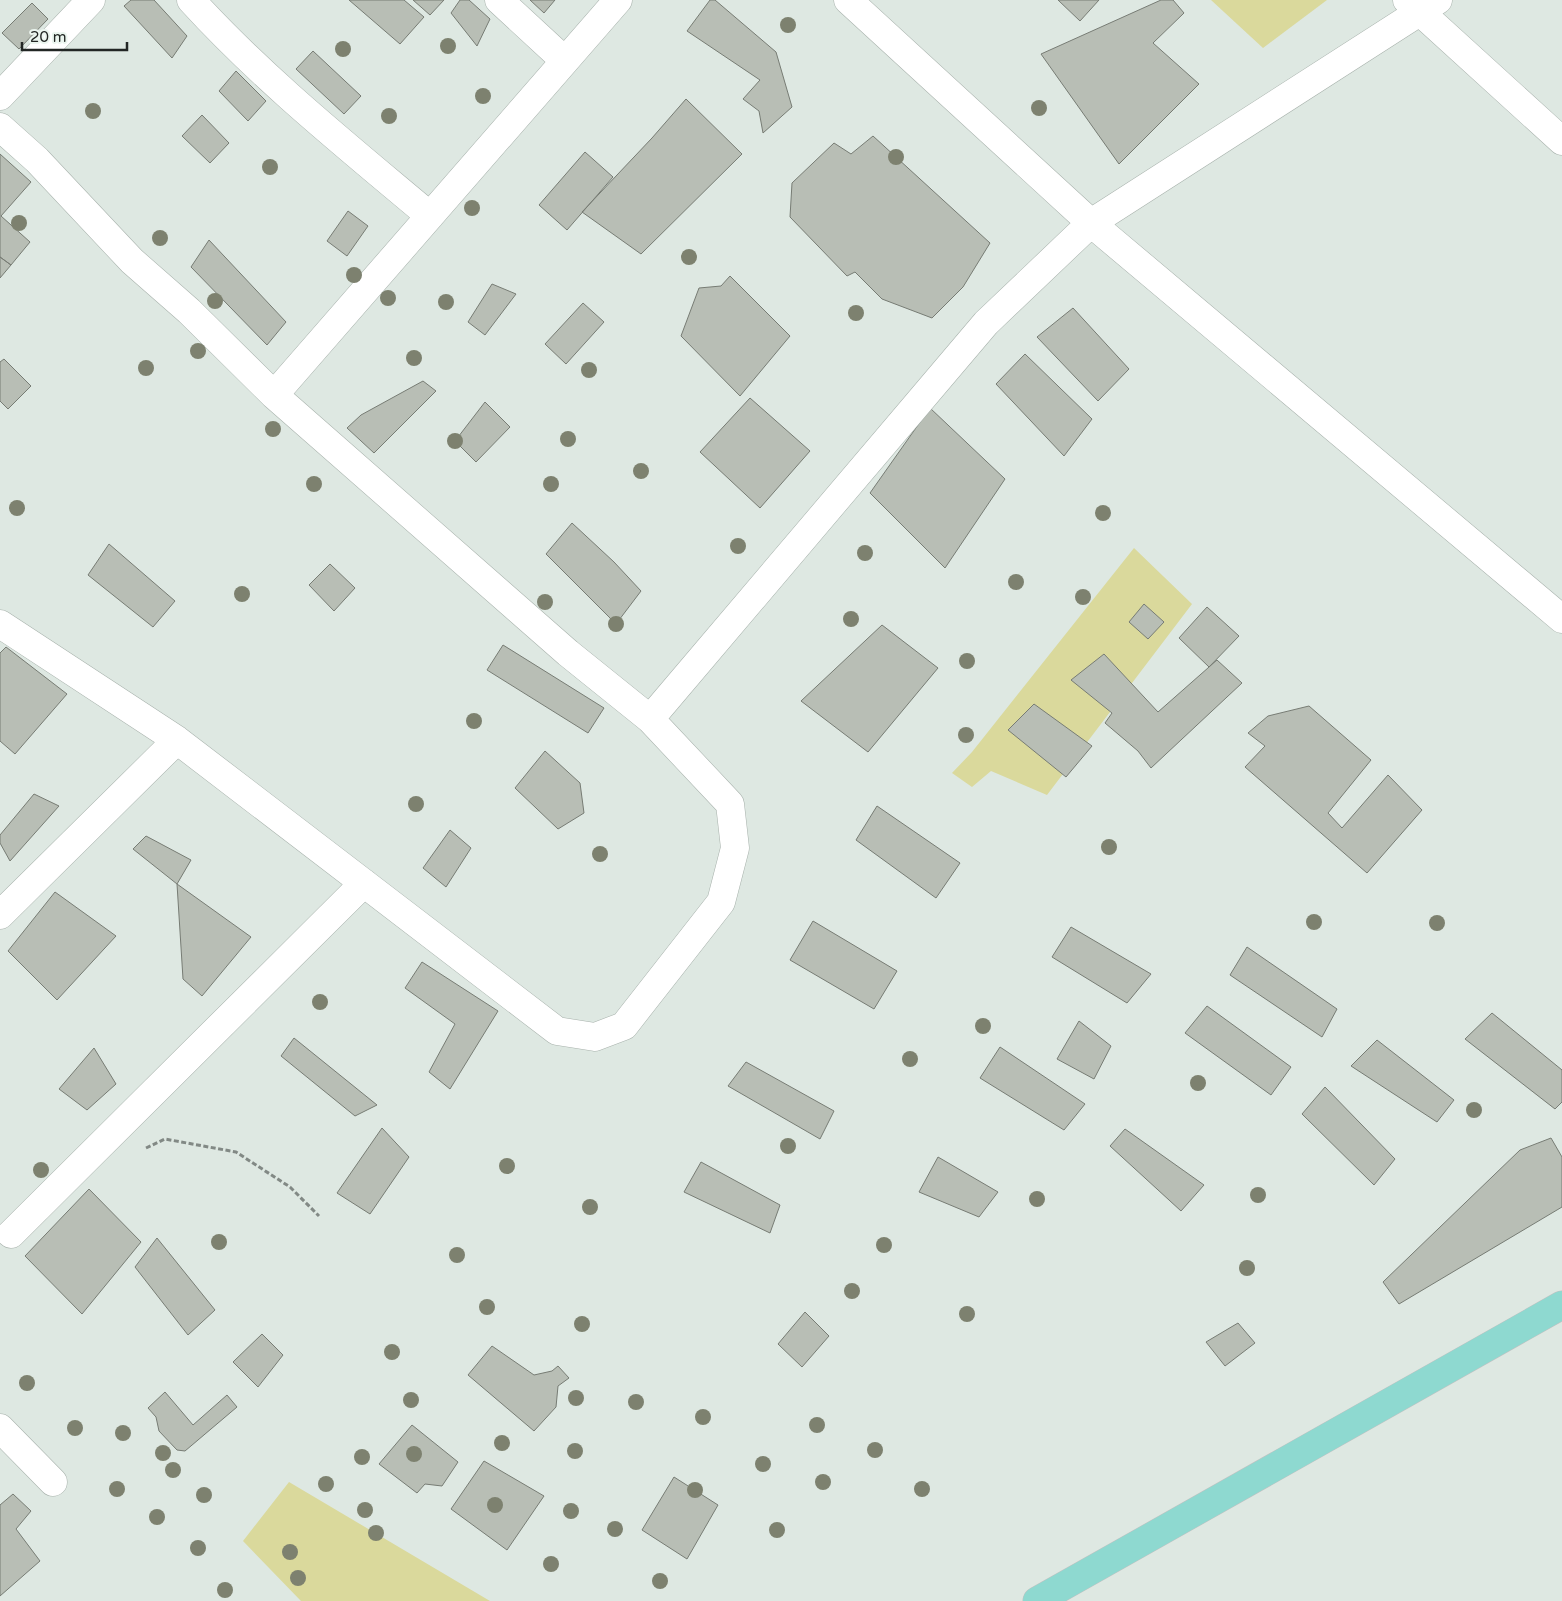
<svg xmlns="http://www.w3.org/2000/svg" width="1562" height="1601" font-family="'Varela Round',sans-serif">
  <style>
    .green { fill: #dad99c }
    .building { fill: #b8beb5; stroke: #777c74 }
    .lines { fill: none; stroke-linecap: round; stroke-linejoin: round }
    .minor-casing { stroke: #a8b2ac; stroke-width: 29 }
    .primary-casing { stroke: #c1c2c2; stroke-width: 29 }
    .path { stroke: #828985; stroke-width: 3; stroke-dasharray: 5 2.5; stroke-linecap: butt }
    .minor { stroke: #fff; stroke-width: 28 }
    .primary { stroke: #8ed9d0; stroke-width: 28 }
    .tree { fill: #7d816f }
  </style>
  <rect width="100%" height="100%" fill="#dee8e2"/>
  <path class="green" d="M1211,0H1327L1263,48Z
    M1134,548L1192,604L1047,795L991,771L972,787L952,773L972,752Z
    M289,1482L490,1601H301L243,1541Z"/>
  <path class="building" d="M131,0H154L187,36L172,58L124,6Z
    M349,0H404L424,17L400,44Z
    M413,0H444L430,15Z
    M460,0H469L490,19L477,46L451,13Z
    M530,0H555L544,13Z
    M710,0H715L776,52L792,107L763,133L759,111L743,99L760,80L687,31Z
    M1058,0H1099L1080,21Z
    M1161,0H1173L1184,13L1153,43L1199,84L1119,164L1041,54Z
    M32,3L48,19L19,49L2,33Z
    M313,51L361,96L344,114L296,69Z
    M236,71L266,101L248,121L219,91Z
    M686,99L742,154L641,254L582,212L652,138Z
    M202,115L229,143L210,163L182,136Z
    M873,136L990,243L963,287L932,318L882,299L855,272L847,276L790,217L792,183L834,143L851,154Z
    M585,152L613,177L567,230L539,205Z
    M0,154L31,182L1,216L30,242L11,265L0,257Z
    M348,211L368,226L347,256L327,241Z
    M209,240L286,322L267,345L191,267Z
    M0,257L11,265L0,278Z
    M730,276L790,336L740,396L681,336L699,288L721,286Z
    M492,284L516,294L485,335L468,322Z
    M583,303L604,322L566,364L545,344Z
    M1073,308L1129,369L1098,401L1037,337Z
    M1025,354L1092,419L1064,456L996,384Z
    M4,359L31,386L8,409L0,401V362Z
    M423,381L436,391L374,453L347,428L361,415Z
    M750,398L810,451L760,508L700,452Z
    M485,402L510,427L476,462L455,441Z
    M930,408L1005,479L945,568L870,493Z
    M572,523L614,562L641,591L616,624L546,554Z
    M109,544L175,601L153,627L88,575Z
    M330,564L355,588L334,611L309,585Z
    M1144,604L1164,622L1148,639L1129,622Z
    M1207,607L1239,636L1209,667L1179,638Z
    M882,625L938,668L868,752L801,701Z
    M503,645L604,708L588,733L487,670Z
    M6,647L67,694L15,754L0,741V653Z
    M1104,654L1158,712L1217,660L1242,683L1151,768L1138,751L1105,723L1112,713L1071,680Z
    M1034,704L1092,746L1066,777L1008,730Z
    M1309,706L1371,760L1328,813L1342,828L1388,775L1422,810L1367,873L1245,767L1265,746L1248,733L1268,716Z
    M545,751L580,783L584,813L558,829L515,788Z
    M34,794L59,806L10,861L0,843V835Z
    M877,806L960,863L936,898L856,840Z
    M450,830L471,848L446,887L423,868Z
    M146,836L191,860L177,884L133,849Z
    M177,884L251,937L202,996L183,979Z
    M55,892L116,936L57,1000L8,951Z
    M813,921L897,971L874,1009L790,960Z
    M1071,927L1151,974L1127,1003L1052,957Z
    M1247,947L1337,1009L1322,1037L1230,975Z
    M422,962L498,1011L450,1089L429,1072L455,1024L405,988Z
    M1207,1006L1291,1067L1271,1095L1185,1033Z
    M1492,1013L1562,1070V1102L1555,1109L1465,1039Z
    M1079,1021L1111,1046L1094,1079L1057,1059Z
    M294,1038L377,1105L355,1116L281,1056Z
    M1377,1040L1454,1100L1437,1122L1351,1066Z
    M1000,1047L1085,1104L1064,1130L980,1078Z
    M94,1048L116,1084L87,1110L59,1089Z
    M746,1062L834,1111L820,1139L728,1086Z
    M1325,1087L1395,1159L1374,1185L1302,1114Z
    M382,1128L409,1157L370,1214L337,1193Z
    M1125,1129L1204,1185L1181,1211L1110,1146Z
    M1551,1138L1562,1157V1207L1399,1304L1383,1282L1520,1150Z
    M938,1157L998,1192L979,1217L919,1192Z
    M701,1162L780,1205L770,1233L684,1192Z
    M89,1189L141,1242L82,1314L25,1256Z
    M157,1238L215,1310L188,1335L135,1267Z
    M805,1312L829,1336L802,1367L778,1344Z
    M1238,1323L1255,1343L1225,1366L1206,1342Z
    M262,1334L283,1355L258,1387L233,1362Z
    M492,1346L534,1375L552,1371L558,1366L569,1378L558,1386L556,1407L534,1431L468,1375Z
    M165,1392L193,1425L227,1395L237,1407L185,1451L177,1450L159,1431L156,1417L148,1408Z
    M412,1425L458,1462L442,1486L425,1484L417,1493L379,1464Z
    M484,1461L544,1496L507,1550L451,1509Z
    M674,1477L718,1505L687,1559L642,1530Z
    M13,1494L31,1511L16,1529L40,1561L0,1596V1505Z"/>
  <g class="lines">
    <defs>
      <path id="minor" d="M191,0C263,79 348,147 430,216
        M499,0L565,61
        M848,0L1091,223L1562,619
        M1407,0L1562,141
        M0,96L91,0
        M0,127L37,160L132,261L189,311L274,395L568,653L650,719L730,804L735,848L721,902L624,1026L595,1037L557,1031L177,740L0,624
        M274,395L618,0
        M650,719L986,323L1091,223L1438,0
        M0,915L177,740
        M11,1234L364,883
        M0,1428L53,1482"/>
      <path id="primary" d="M1037,1601L1562,1305"/>
    </defs>
    <use href="#minor" class="minor-casing"/>
    <use href="#primary" class="primary-casing"/>
    <path class="path" d="M146,1148L165,1139L236,1152L290,1187L319,1216"/>
    <use href="#minor" class="minor"/>
    <use href="#primary" class="primary"/>
  </g>
  <g class="tree">
    <circle cx="788" cy="25" r="8"/>
    <circle cx="448" cy="46" r="8"/>
    <circle cx="343" cy="49" r="8"/>
    <circle cx="483" cy="96" r="8"/>
    <circle cx="1039" cy="108" r="8"/>
    <circle cx="93" cy="111" r="8"/>
    <circle cx="389" cy="116" r="8"/>
    <circle cx="896" cy="157" r="8"/>
    <circle cx="270" cy="167" r="8"/>
    <circle cx="472" cy="208" r="8"/>
    <circle cx="19" cy="223" r="8"/>
    <circle cx="160" cy="238" r="8"/>
    <circle cx="689" cy="257" r="8"/>
    <circle cx="354" cy="275" r="8"/>
    <circle cx="388" cy="298" r="8"/>
    <circle cx="215" cy="301" r="8"/>
    <circle cx="446" cy="302" r="8"/>
    <circle cx="856" cy="313" r="8"/>
    <circle cx="198" cy="351" r="8"/>
    <circle cx="414" cy="358" r="8"/>
    <circle cx="146" cy="368" r="8"/>
    <circle cx="589" cy="370" r="8"/>
    <circle cx="273" cy="429" r="8"/>
    <circle cx="568" cy="439" r="8"/>
    <circle cx="455" cy="441" r="8"/>
    <circle cx="641" cy="471" r="8"/>
    <circle cx="314" cy="484" r="8"/>
    <circle cx="551" cy="484" r="8"/>
    <circle cx="17" cy="508" r="8"/>
    <circle cx="1103" cy="513" r="8"/>
    <circle cx="738" cy="546" r="8"/>
    <circle cx="865" cy="553" r="8"/>
    <circle cx="1016" cy="582" r="8"/>
    <circle cx="242" cy="594" r="8"/>
    <circle cx="1083" cy="597" r="8"/>
    <circle cx="545" cy="602" r="8"/>
    <circle cx="851" cy="619" r="8"/>
    <circle cx="616" cy="624" r="8"/>
    <circle cx="967" cy="661" r="8"/>
    <circle cx="474" cy="721" r="8"/>
    <circle cx="966" cy="735" r="8"/>
    <circle cx="416" cy="804" r="8"/>
    <circle cx="1109" cy="847" r="8"/>
    <circle cx="600" cy="854" r="8"/>
    <circle cx="1314" cy="922" r="8"/>
    <circle cx="1437" cy="923" r="8"/>
    <circle cx="320" cy="1002" r="8"/>
    <circle cx="983" cy="1026" r="8"/>
    <circle cx="910" cy="1059" r="8"/>
    <circle cx="1198" cy="1083" r="8"/>
    <circle cx="1474" cy="1110" r="8"/>
    <circle cx="788" cy="1146" r="8"/>
    <circle cx="507" cy="1166" r="8"/>
    <circle cx="41" cy="1170" r="8"/>
    <circle cx="1258" cy="1195" r="8"/>
    <circle cx="1037" cy="1199" r="8"/>
    <circle cx="590" cy="1207" r="8"/>
    <circle cx="219" cy="1242" r="8"/>
    <circle cx="884" cy="1245" r="8"/>
    <circle cx="457" cy="1255" r="8"/>
    <circle cx="1247" cy="1268" r="8"/>
    <circle cx="852" cy="1291" r="8"/>
    <circle cx="487" cy="1307" r="8"/>
    <circle cx="967" cy="1314" r="8"/>
    <circle cx="582" cy="1324" r="8"/>
    <circle cx="392" cy="1352" r="8"/>
    <circle cx="27" cy="1383" r="8"/>
    <circle cx="576" cy="1398" r="8"/>
    <circle cx="411" cy="1400" r="8"/>
    <circle cx="636" cy="1402" r="8"/>
    <circle cx="703" cy="1417" r="8"/>
    <circle cx="817" cy="1425" r="8"/>
    <circle cx="75" cy="1428" r="8"/>
    <circle cx="123" cy="1433" r="8"/>
    <circle cx="502" cy="1443" r="8"/>
    <circle cx="875" cy="1450" r="8"/>
    <circle cx="575" cy="1451" r="8"/>
    <circle cx="163" cy="1453" r="8"/>
    <circle cx="414" cy="1454" r="8"/>
    <circle cx="362" cy="1457" r="8"/>
    <circle cx="763" cy="1464" r="8"/>
    <circle cx="173" cy="1470" r="8"/>
    <circle cx="823" cy="1482" r="8"/>
    <circle cx="326" cy="1484" r="8"/>
    <circle cx="117" cy="1489" r="8"/>
    <circle cx="922" cy="1489" r="8"/>
    <circle cx="695" cy="1490" r="8"/>
    <circle cx="204" cy="1495" r="8"/>
    <circle cx="495" cy="1505" r="8"/>
    <circle cx="365" cy="1510" r="8"/>
    <circle cx="571" cy="1511" r="8"/>
    <circle cx="157" cy="1517" r="8"/>
    <circle cx="615" cy="1529" r="8"/>
    <circle cx="777" cy="1530" r="8"/>
    <circle cx="376" cy="1533" r="8"/>
    <circle cx="198" cy="1548" r="8"/>
    <circle cx="290" cy="1552" r="8"/>
    <circle cx="551" cy="1564" r="8"/>
    <circle cx="298" cy="1578" r="8"/>
    <circle cx="660" cy="1581" r="8"/>
    <circle cx="225" cy="1590" r="8"/>
  </g>
  <path d="M22 42v8h105v-8" fill="none" stroke="#222624" stroke-width="2.5"/>
  <text x="30" y="42" font-size="15" fill="#222624" stroke="#ebf5ef" stroke-width="4" paint-order="stroke">20 m</text>
</svg>
